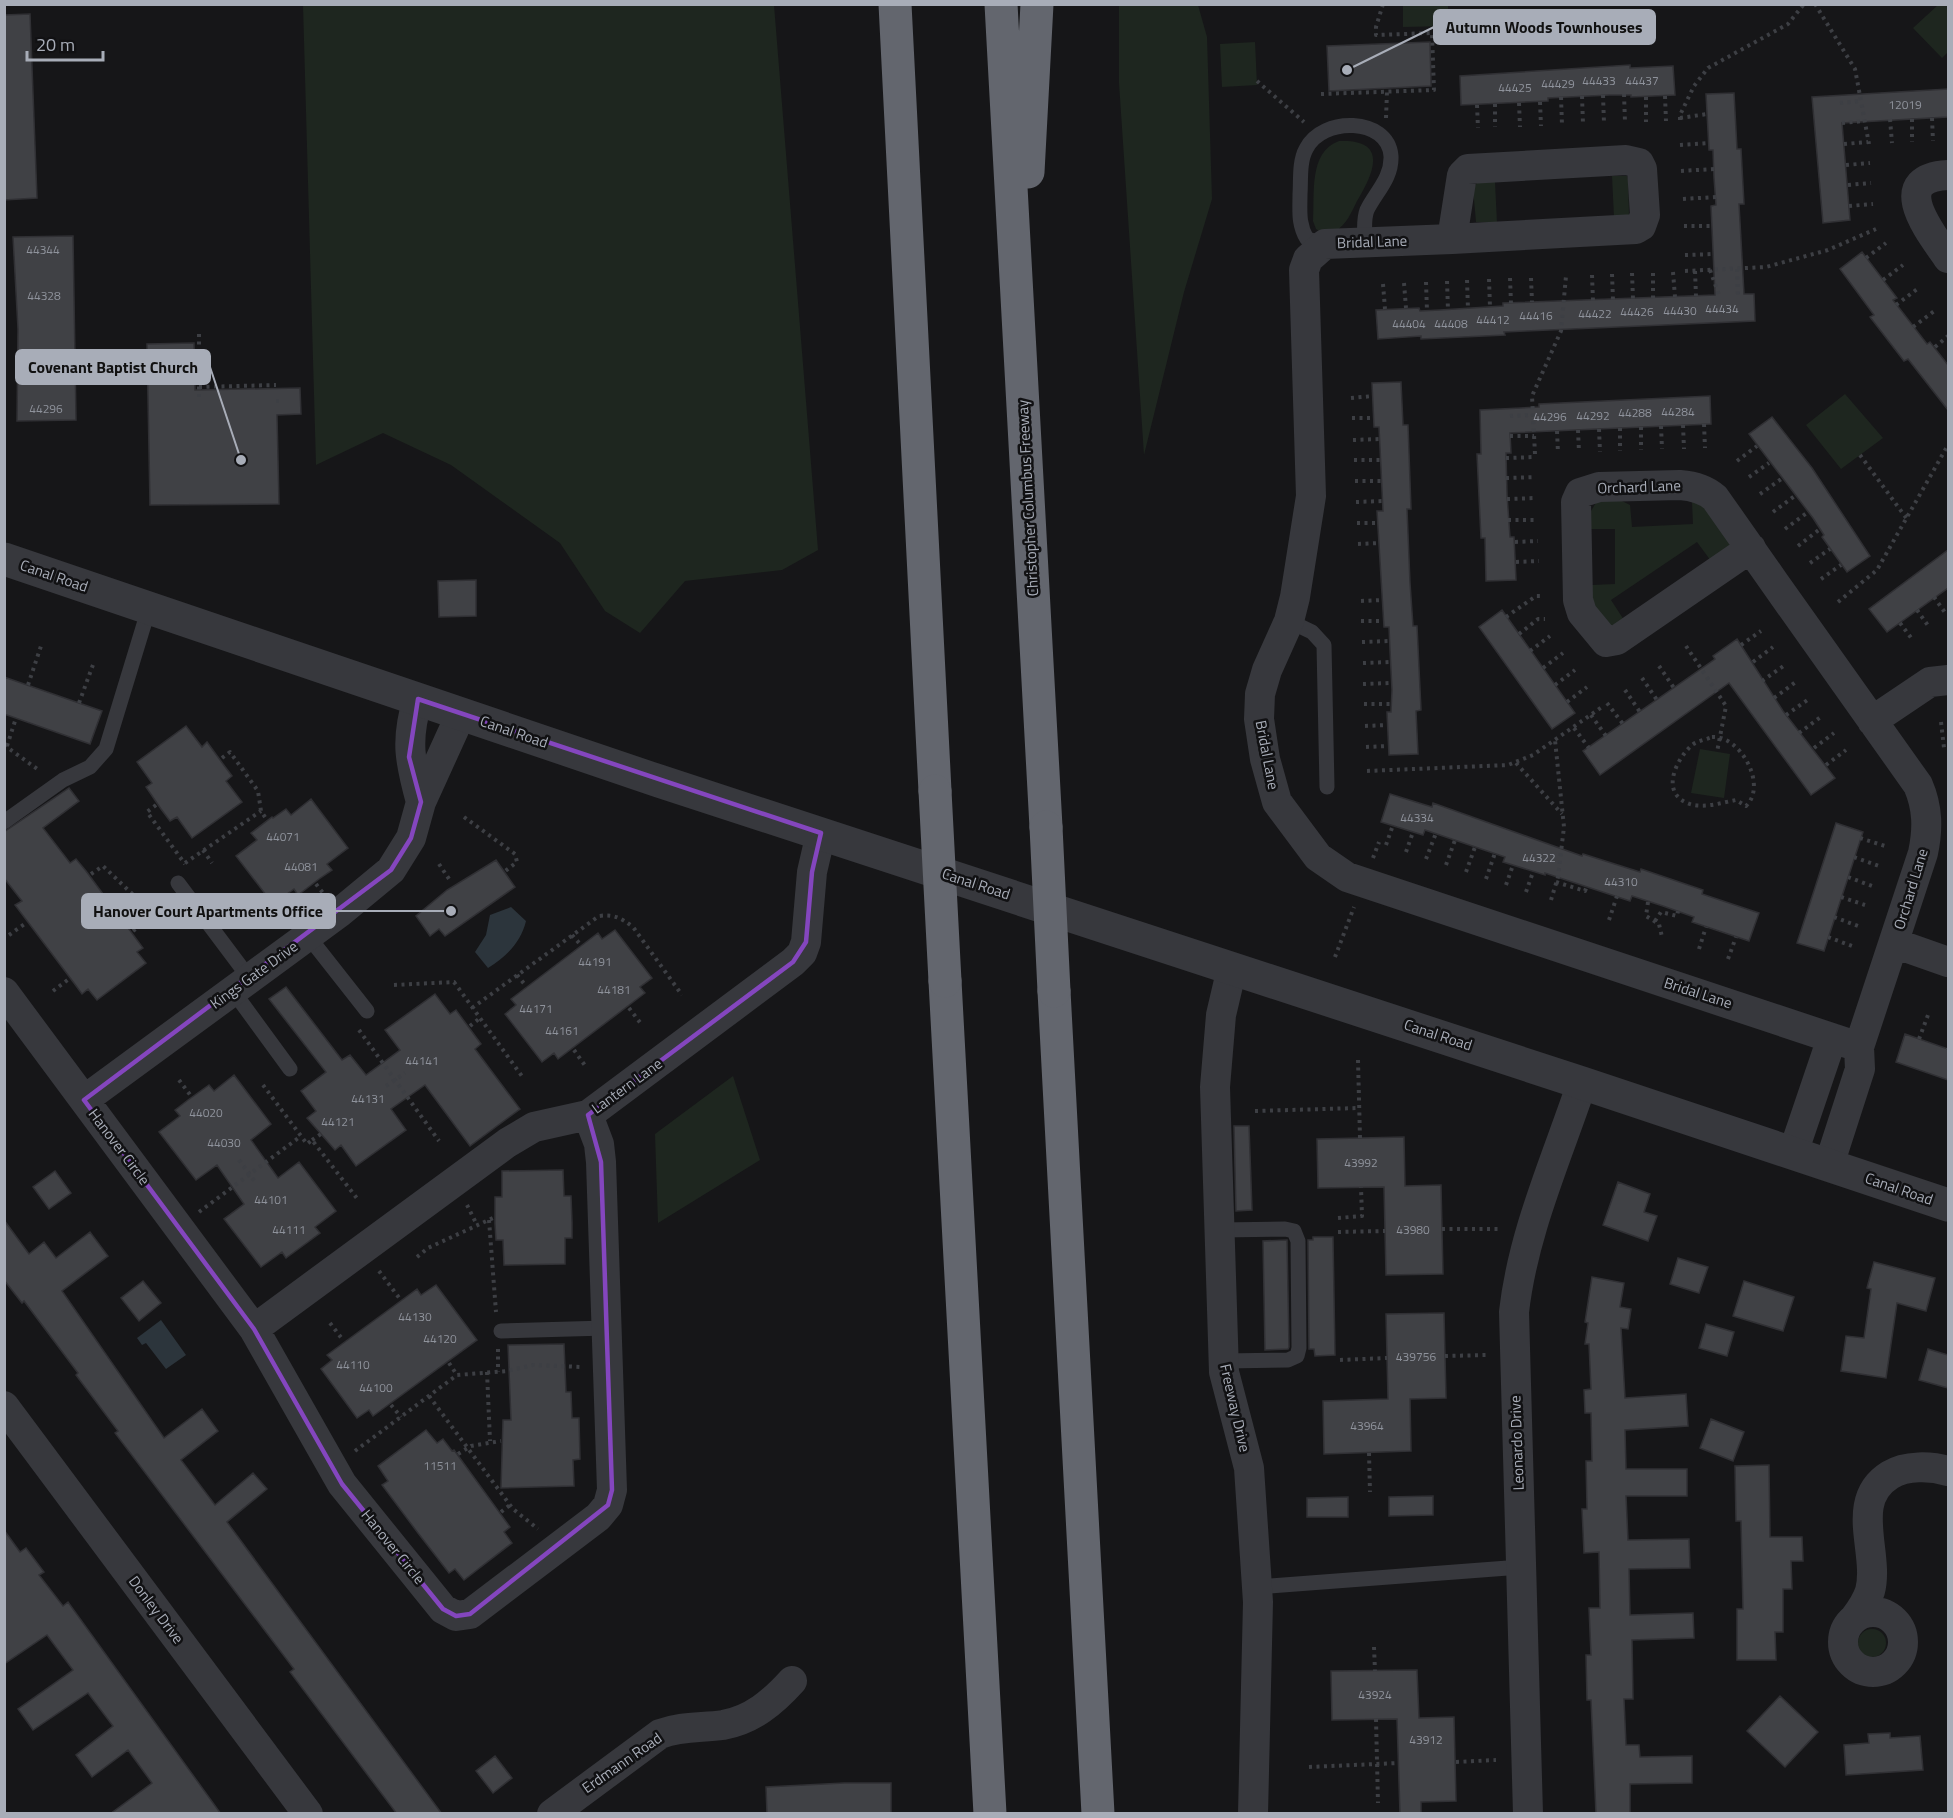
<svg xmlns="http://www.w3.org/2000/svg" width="1953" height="1818" font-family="'Titillium Web',sans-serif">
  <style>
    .green { fill: #1e261f }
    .water { fill: #2c353c }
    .building { fill: #404145; stroke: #303034; stroke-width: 1.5 }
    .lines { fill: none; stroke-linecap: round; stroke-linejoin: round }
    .path { stroke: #3d3f44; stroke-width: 4; stroke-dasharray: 3 4.5; stroke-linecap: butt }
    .service { stroke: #37383d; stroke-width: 15 }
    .minor { stroke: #37383d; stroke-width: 30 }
    .tertiary { stroke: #37383d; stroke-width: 33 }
    .motorway { stroke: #63666e; stroke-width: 33 }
    .motorway-bridge { stroke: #63666e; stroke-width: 33 }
    .marked { fill: none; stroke: #8446be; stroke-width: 4.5; stroke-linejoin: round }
    .labels { text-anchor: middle; stroke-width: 5; stroke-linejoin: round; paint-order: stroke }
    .number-label { font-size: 12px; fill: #8e929b }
    .street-label { font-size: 15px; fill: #a8adb8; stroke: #111113 }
    .leader { fill: none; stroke: #a8adb8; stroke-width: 2 }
    .callout-dot { fill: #a8adb8; stroke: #111113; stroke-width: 2 }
    .callout { fill: #a8adb8; stroke: #a8adb8; stroke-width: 2 }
    .callout-label { font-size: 16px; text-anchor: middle; font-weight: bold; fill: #111 }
  </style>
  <rect width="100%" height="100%" fill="#161618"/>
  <path class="green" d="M303,5H774L818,550L782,570L685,581L640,633L605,611L560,543L451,465L383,433L316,465Z
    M1119,5H1198L1207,37L1212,199L1184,292L1144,455L1119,83Z
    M1403,5H1448V26L1403,27Z
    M1938,5H1948V52L1942,58L1913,28Z
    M1255,42L1257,85L1222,87L1220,44Z
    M1339,141C1390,139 1373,174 1357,201C1352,211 1346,226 1335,231C1332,232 1326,232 1322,233L1316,229L1313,221C1315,195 1308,152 1339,141Z
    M1612,176H1627L1628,179L1629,215L1614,217Z
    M1478,182H1495L1497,223L1476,222L1473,188Z
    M1845,394L1883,438L1841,469L1806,425Z
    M1620,500L1630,505L1632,527L1693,524L1692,502L1703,501L1733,546L1711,561L1697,542L1611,600L1624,620L1609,630L1592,605V585L1615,584V529H1591V511L1597,501Z
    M1700,749L1730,754L1724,798L1691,793Z
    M733,1076L760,1160L658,1223L655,1134Z
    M1858 1643a14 14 0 1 1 28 0a14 14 0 1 1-28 0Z"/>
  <path class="water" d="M511,907L526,921C521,942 507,956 488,968L475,952L486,935L490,915Z
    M161,1320L186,1355L166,1369L146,1343L142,1345L137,1338Z"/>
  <path class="building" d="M30,14L37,198L4,200V15Z
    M1430,42L1431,86L1329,91L1327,46Z
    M1630,65V68L1673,66L1675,95L1631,97V95H1610L1548,98V101L1461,105L1460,76Z
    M1948,89V117L1842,123L1850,220L1823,223L1812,97Z
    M1734,93L1737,149H1741L1744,204H1739L1744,294H1754L1755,321L1526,331L1504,332L1505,335L1421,339V336L1378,339L1376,310L1419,308L1420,311L1440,310L1503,306V303L1715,295L1711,206L1716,205L1714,178L1713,150H1709L1706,94Z
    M73,236L76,420L17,421L18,329L13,237Z
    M1862,252L1897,298L1893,300L1927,344L1930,342L1948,365V410L1908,359L1904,361L1870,317L1874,315L1840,269Z
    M194,343L195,390L300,388L301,414L277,415L279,504L150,505L147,344Z
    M1401,382L1403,425H1408L1411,509H1407L1410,583L1413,626H1417L1421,710L1416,711L1418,754L1389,755L1387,712H1391L1392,690L1390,650L1389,627H1384L1377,511H1383L1381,468L1379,427H1374L1372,383Z
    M1710,396L1711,424L1510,433L1511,453H1506L1507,495L1510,537H1514L1516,580L1486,581L1485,538H1481L1478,476L1477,454H1481L1480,410L1539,407V404Z
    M1772,417L1812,468L1870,556L1847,572L1822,537L1824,535L1813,518L1749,434Z
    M1948,550V588L1887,632L1869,609Z
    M476,580V616L439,617L438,581Z
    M1502,610L1575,713L1552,729L1479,627Z
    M1737,639L1783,711L1835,778L1811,795L1729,683L1600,775L1583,751L1715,659L1713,656Z
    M4,677L102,711L90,744L4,714Z
    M186,726L202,747L207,742L223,764L232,776L226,781L242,802L192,838L177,817L170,821L161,809L146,787L152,783L137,762Z
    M69,788L79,801L43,828L70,863L76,859L86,871L143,948L137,952L146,963L97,1000L88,989L82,994L74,983L15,905L22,901L4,878V832Z
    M1390,794L1432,807L1433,803L1582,856L1583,854L1640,872L1641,869L1703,890L1702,894L1759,913L1749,941L1692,922L1694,917L1663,906L1632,896L1630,901L1545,873V875L1503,862L1505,857L1425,830L1423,835L1381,822Z
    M311,799L348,848L327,864L332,870L319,879L298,895L294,889L273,904L236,856L257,840L251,833L272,817L273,818L286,809L291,815Z
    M1836,823L1863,832L1824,951L1797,943Z
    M496,860L515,887L445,936L439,929L430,936L416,916L447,890Z
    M615,930L652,978L640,987L645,993L558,1059L554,1053L542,1062L505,1014L516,1005L511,999L598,933L602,939Z
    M286,987L342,1060L350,1055L366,1075L400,1050L385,1030L435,994L450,1014L456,1010L481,1044L475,1049L520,1109L470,1146L425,1085L391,1109L406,1130L356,1166L341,1145L335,1150L307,1118L316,1111L301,1091L326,1072L269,999Z
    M1905,1034L1948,1049V1080L1896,1062Z
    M234,1075L271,1124L251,1140L278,1178L299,1162L336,1211L315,1227L320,1233L308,1242L286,1258L282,1252L261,1267L224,1219L244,1204L217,1165L196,1180L159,1132L180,1116L175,1110L188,1100L209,1085L214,1091Z
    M1234,1126H1249L1252,1210L1236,1211Z
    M1404,1137L1405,1186L1441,1185L1443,1274L1386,1275L1384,1187L1318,1188L1317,1139Z
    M563,1170L564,1196H571L572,1222V1238H565V1264L504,1265L503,1240H496L495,1224V1197H502V1171Z
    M55,1171L71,1193L49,1209L33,1187Z
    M1618,1182L1650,1194L1644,1212L1657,1216L1648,1241L1603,1225Z
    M4,1220L29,1254L44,1242L56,1258L90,1232L108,1256L62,1291L164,1438L202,1409L218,1431L181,1460L215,1505L253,1473L267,1489L227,1522L442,1814H397L290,1672L294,1669L115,1433L118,1431L76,1375L78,1373L24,1301L22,1303L4,1280Z
    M1313,1237H1333L1335,1355L1315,1356L1314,1349H1309L1308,1240H1313Z
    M1287,1240L1289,1347L1288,1349L1265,1350L1263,1241Z
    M1678,1258L1708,1267L1699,1293L1670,1284Z
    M1874,1262L1935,1278L1926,1311L1897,1303L1886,1378L1841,1371L1846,1336L1864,1338L1871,1289L1867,1288Z
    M1592,1277L1624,1283L1620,1307L1631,1309L1628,1329L1621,1328L1625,1398L1686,1394L1688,1426L1625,1430L1626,1469H1687V1496H1626L1628,1540L1689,1539L1690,1568L1629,1569L1630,1615L1693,1613L1694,1638L1632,1640L1633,1699H1624L1626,1745H1639L1640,1757L1692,1756V1783L1630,1784V1814H1596L1591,1700H1587L1586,1655H1591L1589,1608H1600L1599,1552L1584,1553L1582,1509H1587L1586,1461H1592L1591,1413H1585L1584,1390L1591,1389L1589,1344H1585L1588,1323L1585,1322Z
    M143,1281L161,1303L139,1321L121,1298Z
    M1744,1281L1794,1297L1783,1331L1733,1316Z
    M436,1285L477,1340L373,1416L369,1410L357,1418L321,1369L332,1360L327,1355L417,1289L421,1295Z
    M1444,1313L1446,1398L1410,1399L1411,1451L1324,1454L1323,1401L1388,1399L1386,1314Z
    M1706,1324L1734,1332L1727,1356L1699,1348Z
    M564,1344L566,1392H571L572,1418H579L580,1459L573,1460L574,1486L501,1488L503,1420H511L508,1345Z
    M1928,1349L1948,1355V1388L1919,1380Z
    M1711,1419L1744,1432L1733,1461L1700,1448Z
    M426,1430L437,1443L443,1439L452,1451L454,1450L510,1527L504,1532L512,1543L464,1580L455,1569L449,1573L418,1533L382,1485L388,1481L378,1466Z
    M1769,1465L1770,1537H1802L1803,1561H1791L1792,1589H1783V1632H1775L1776,1660H1737V1609H1743L1741,1521H1736L1735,1466Z
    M1433,1496V1515L1389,1516V1497Z
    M1348,1497V1517H1307V1498Z
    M4,1530L20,1552L26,1548L44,1572L39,1575L63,1606L68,1602L221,1814H110L152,1783L128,1750L92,1777L76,1755L113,1726L88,1693L33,1730L18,1709L73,1670L47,1635L4,1664Z
    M1417,1670L1419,1718L1454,1717L1456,1801L1421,1802V1814H1400L1397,1719L1332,1720L1331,1671Z
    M1780,1696L1818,1732L1785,1767L1747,1731Z
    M1890,1733V1738L1920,1736L1923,1770L1846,1775L1844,1745L1869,1743L1868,1734Z
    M495,1756L512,1778L493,1793L476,1771Z
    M844,1783H891V1814H767L766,1787Z"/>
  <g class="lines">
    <path class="path" d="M1815,4L1855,69L1869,144
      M1257,81L1304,122
      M1321,94L1434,90L1432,33L1376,35V27L1383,4
      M1624,94L1625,122
      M1603,95L1604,123
      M1582,96L1583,124
      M1665,96L1666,121
      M1561,97L1562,125
      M1646,97V122
      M1540,102L1541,126
      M1519,103L1520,127
      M1840,103L1861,101
      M1495,104V127
      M1477,105L1478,128
      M1386,118L1387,92
      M1680,118L1707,114
      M1932,118L1933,141
      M1890,119L1892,143
      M1912,119V142
      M1680,120V115L1694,86L1708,68L1788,24L1804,4
      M1842,123L1864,121
      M1844,144L1868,142
      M1680,145L1708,143
      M1846,165L1870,163
      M1681,171L1714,169
      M1848,185L1871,183
      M1683,199L1716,197
      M1849,206L1873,204
      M1684,226H1712
      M1685,255L1714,254
      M1866,258L1886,243
      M1737,269L1738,295
      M1710,270L1719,295
      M1685,271L1766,267L1828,250L1876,229
      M1695,271L1696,296
      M1673,272L1675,297
      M1632,273L1633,299
      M1653,273V298
      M1612,274L1613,300
      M1592,275L1593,301
      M1510,278L1511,303
      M1531,278L1532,302
      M1489,279L1490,307
      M1467,280L1468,309
      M1883,280L1903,265
      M1447,281L1448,310
      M1426,282L1427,311
      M1404,283L1406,308
      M1383,284L1385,309
      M1896,305L1920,287
      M1913,327L1937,309
      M199,334V400
      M1935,347L1948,336
      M199,387L276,385
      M1351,398L1373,396
      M276,401H279
      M1510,416L1533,415
      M1352,418H1373
      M1704,424L1705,448
      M1683,425L1684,449
      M1661,426L1662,449
      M1641,427V450
      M1620,428V451
      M1599,429L1600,452
      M1578,430L1579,452
      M1557,431L1558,453
      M1510,436H1534
      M1353,440L1380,439
      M1535,454L1532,396L1561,331L1566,276
      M1860,455L1907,519
      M1506,458L1535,457
      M1354,460H1381
      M1737,461L1757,446
      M1749,477L1769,463
      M1506,478L1536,477
      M1355,481H1382
      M1760,494L1784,477
      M1507,499L1536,498
      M1356,502L1382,501
      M1773,512L1796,495
      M1508,520H1537
      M1357,523H1378
      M1785,529L1808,512
      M1515,542L1538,541
      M1358,544L1379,543
      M1798,546L1820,529
      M1516,562L1539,561
      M1810,563L1830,549
      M1821,579L1841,565
      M1934,597L1946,614
      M1361,601L1382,600
      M1838,602L1877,570L1948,445
      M1917,610L1929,627
      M1506,617L1536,596H1540
      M1361,621H1383
      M1900,623L1912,639
      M1519,634L1538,619H1545
      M1362,642L1390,641
      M1741,645L1761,631
      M1686,646L1726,706L1717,752
      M1530,651L1550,636
      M1753,662L1773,647
      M1363,663L1391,662
      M1659,666L1674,688
      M1543,668L1563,653
      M1642,678L1657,700
      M1762,681L1785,665
      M1363,684L1391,683
      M28,685L42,643
      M1555,685L1575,670
      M1625,690L1640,712
      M1774,698L1797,681
      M1567,702L1587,687
      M79,703L94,662
      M1607,703L1623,724
      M1364,704H1392
      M1591,715L1606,736
      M1786,715L1809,699
      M1941,722L1944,748
      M1365,726L1387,725
      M1574,728L1589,748
      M1799,733L1822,716
      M1712,737C1740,735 1768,785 1746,806L1736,800C1720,803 1700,810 1685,802C1661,790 1677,759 1691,746C1696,741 1705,740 1712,737Z
      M4,745L40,771
      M7,746L16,718
      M1366,747L1388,746
      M1814,748L1834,733
      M222,758L230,752L258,791L261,811L267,820
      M1516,763L1562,814
      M1826,765L1846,750
      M1367,771L1508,765L1533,755L1602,707
      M156,805L147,812L185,864
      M464,817L515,854L517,862L504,872
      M1860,838L1885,846
      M1386,845L1393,825
      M203,850L212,863
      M1406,852L1413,832
      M1854,857L1879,866
      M1373,858L1379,842
      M1426,859L1436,833
      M185,863L261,811
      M439,864L449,879
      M1446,865L1455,840
      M1466,872L1475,847
      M91,874L103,866L149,910
      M1848,877L1872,886
      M1486,879L1495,853
      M1556,882L1585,891L1587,886
      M316,884L323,893
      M1506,885L1513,865
      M1526,892L1533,872
      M1841,897L1865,905
      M1551,900L1558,877L1564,827L1555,740
      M1648,902L1646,916L1659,924L1662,937
      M1834,917L1858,926
      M1609,920L1617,896
      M1655,921L1661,912L1677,916L1678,911
      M133,931L153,915
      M9,935L26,923
      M572,935L580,944
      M1828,937L1852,946
      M1699,949L1706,927
      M1335,957L1354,907
      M1728,959L1736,937
      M517,975L526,986
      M394,985L454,982L524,1079
      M53,991L69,979
      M472,1008L599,916C614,914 621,918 633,927L682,995
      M629,1008L642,1025
      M470,1026L480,1018
      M359,1030L439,1141
      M1919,1039L1928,1015
      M1948,1049V1048
      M574,1050L586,1067
      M1358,1060L1360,1138
      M179,1080L191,1096
      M263,1085L307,1144L312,1140L359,1201
      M386,1086L405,1073
      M1255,1111L1358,1108
      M312,1140L321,1134
      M239,1160L256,1183
      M467,1205L477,1225
      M199,1212L301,1136
      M1338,1218L1362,1216L1361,1187
      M489,1220L496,1312
      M1442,1229H1500
      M1338,1232L1385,1231
      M417,1257L428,1248L493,1218
      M379,1271L400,1299
      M330,1323L343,1340
      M498,1349V1372
      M1445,1356L1486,1355
      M1340,1360L1387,1358
      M449,1363L457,1375
      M487,1372L490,1441
      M429,1396L513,1509L538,1529
      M391,1405L401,1417
      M355,1451L457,1375L507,1371L533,1365L582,1367
      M1369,1453L1370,1492
      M458,1454L471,1446L501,1441
      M501,1512L510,1505
      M1374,1647L1375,1671
      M1376,1719L1378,1803
      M1456,1762L1496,1760
      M1309,1767L1398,1763"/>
    <path class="service" d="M1325,244L1307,239C1298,224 1300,211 1300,194C1301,180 1299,162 1306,149C1322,116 1388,117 1391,156C1392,178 1376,192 1367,210C1363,220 1365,232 1365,242
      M1289,621L1312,632L1324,645L1327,787
      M4,822L63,780L90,767L106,749L149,608
      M178,883L250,979
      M308,936L367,1011
      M233,991L290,1069
      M1220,1230L1285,1229L1294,1231L1298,1241L1299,1348L1297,1356L1288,1360L1224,1361
      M501,1331L606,1328
      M1257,1587L1521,1567"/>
    <path class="minor" d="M1948,175C1886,178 1931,233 1948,258
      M1452,239L1636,229L1641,226L1645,215L1642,169L1639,163L1626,160L1468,169L1462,175L1452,239L1325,244L1308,259L1304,270L1311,496L1295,597L1289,621L1267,670L1260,694L1259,719L1265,759L1277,802L1318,857L1347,877L1859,1047
      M1751,548L1617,640L1606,642L1582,613L1578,600L1576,502L1580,493L1599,487L1680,485C1694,486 1705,489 1715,498L1774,582L1918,785C1928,808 1928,829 1923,853L1859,1047L1860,1069L1829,1165
      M418,699C405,740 410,762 421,802
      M1872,721L1930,682L1948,680
      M1894,943L1948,962
      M1232,968L1221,1015L1215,1087L1224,1372L1249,1468L1258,1602L1253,1814
      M4,992L254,1329L342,1484L443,1609L456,1616L470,1614L598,1517L608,1505L612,1490L601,1162L599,1144L588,1115
      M84,1100L339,913L391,870L411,838L421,802L461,714
      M1793,1153L1832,1038
      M254,1329L507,1143L534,1127L588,1115L793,962L802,953L806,942L812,872L821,833
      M4,1406L308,1814
      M1843 1642a30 30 0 1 1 60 0a30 30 0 1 1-60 0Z
      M1854,1619C1860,1611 1867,1601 1870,1591C1880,1553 1848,1501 1890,1475C1906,1465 1931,1466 1948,1471
      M552,1814L660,1734C681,1726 701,1728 723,1725C752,1720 773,1702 792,1681
      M1528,1814L1514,1312C1523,1232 1557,1158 1582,1083"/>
    <path class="tertiary" d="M4,559L659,781L1582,1083L1948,1205"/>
    <path class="motorway" d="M895,4L935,791
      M1001,4L1046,827
      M1028,172L1037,4
      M945,981L990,1814
      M1054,991L1098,1814"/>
    <path class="motorway-bridge" d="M935,791L945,981
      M1046,827L1054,991"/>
  </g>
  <path class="marked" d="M418,699L821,833L812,872L806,942L793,962L588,1115L601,1162L612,1490L608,1505L470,1614L456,1616L443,1609L342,1484L254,1329L84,1100L391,870L411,838L421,802L409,757Z"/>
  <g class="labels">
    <g class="number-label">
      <text x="1599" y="85">44433</text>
      <text x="1642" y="85">44437</text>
      <text x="1558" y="88">44429</text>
      <text x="1515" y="92">44425</text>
      <text x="1905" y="109">12019</text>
      <text x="43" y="254">44344</text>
      <text x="44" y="300">44328</text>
      <text x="1722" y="313">44434</text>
      <text x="1680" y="315">44430</text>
      <text x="1637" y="316">44426</text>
      <text x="1595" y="318">44422</text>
      <text x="1536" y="320">44416</text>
      <text x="1493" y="324">44412</text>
      <text x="1409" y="328">44404</text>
      <text x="1451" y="328">44408</text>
      <text x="46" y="413">44296</text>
      <text x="1678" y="416">44284</text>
      <text x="1635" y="417">44288</text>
      <text x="1593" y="420">44292</text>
      <text x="1550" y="421">44296</text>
      <text x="1417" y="822">44334</text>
      <text x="283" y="841">44071</text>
      <text x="1539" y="862">44322</text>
      <text x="301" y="871">44081</text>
      <text x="1621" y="886">44310</text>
      <text x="595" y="966">44191</text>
      <text x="614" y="994">44181</text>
      <text x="536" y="1013">44171</text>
      <text x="562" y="1035">44161</text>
      <text x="422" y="1065">44141</text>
      <text x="368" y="1103">44131</text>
      <text x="206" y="1117">44020</text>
      <text x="338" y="1126">44121</text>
      <text x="224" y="1147">44030</text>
      <text x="1361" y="1167">43992</text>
      <text x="271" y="1204">44101</text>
      <text x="289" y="1234">44111</text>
      <text x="1413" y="1234">43980</text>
      <text x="415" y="1321">44130</text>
      <text x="440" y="1343">44120</text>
      <text x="1416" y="1361">439756</text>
      <text x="353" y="1369">44110</text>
      <text x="376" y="1392">44100</text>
      <text x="1367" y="1430">43964</text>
      <text x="440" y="1470">11511</text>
      <text x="1375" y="1699">43924</text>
      <text x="1426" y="1744">43912</text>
    </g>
    <g class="street-label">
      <text transform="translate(1372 242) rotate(-2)" y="5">Bridal Lane</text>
      <text transform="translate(1639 487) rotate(-2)" y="5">Orchard Lane</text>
      <text transform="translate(1028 498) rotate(-93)" y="5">Christopher Columbus Freeway</text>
      <text transform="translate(54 576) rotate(19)" y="5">Canal Road</text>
      <text transform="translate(514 732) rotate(19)" y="5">Canal Road</text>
      <text transform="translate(1267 755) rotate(79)" y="5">Bridal Lane</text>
      <text transform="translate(976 884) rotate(18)" y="5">Canal Road</text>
      <text transform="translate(1911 889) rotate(-73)" y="5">Orchard Lane</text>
      <text transform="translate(254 975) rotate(-36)" y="5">Kings Gate Drive</text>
      <text transform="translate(1698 993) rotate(18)" y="5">Bridal Lane</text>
      <text transform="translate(1438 1035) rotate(18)" y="5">Canal Road</text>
      <text transform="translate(627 1086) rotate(-36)" y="5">Lantern Lane</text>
      <text transform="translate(119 1147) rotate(53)" y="5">Hanover Circle</text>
      <text transform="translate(1899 1189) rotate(19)" y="5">Canal Road</text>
      <text transform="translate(1235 1408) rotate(77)" y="5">Freeway Drive</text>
      <text transform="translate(1517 1443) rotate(-92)" y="5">Leonardo Drive</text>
      <text transform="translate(393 1547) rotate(51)" y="5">Hanover Circle</text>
      <text transform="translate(156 1610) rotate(53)" y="5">Donley Drive</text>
      <text transform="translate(622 1763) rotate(-35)" y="5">Erdmann Road</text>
    </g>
  </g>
  <path class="leader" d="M1347 70L1434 27M241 460L210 367M451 911L335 911"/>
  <g class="callout-dot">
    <circle cx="1347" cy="70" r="6"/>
    <circle cx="241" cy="460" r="6"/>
    <circle cx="451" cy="911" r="6"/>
  </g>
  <g class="callout">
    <rect x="1434" y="10" width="221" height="34" rx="6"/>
    <rect x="16" y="350" width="194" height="34" rx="6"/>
    <rect x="82" y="894" width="253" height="34" rx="6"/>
  </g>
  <g class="callout-label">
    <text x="1544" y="33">Autumn Woods Townhouses</text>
    <text x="113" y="373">Covenant Baptist Church</text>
    <text x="208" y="917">Hanover Court Apartments Office</text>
  </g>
  <rect width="1953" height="1818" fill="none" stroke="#a8adb8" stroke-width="12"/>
  <path d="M27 51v9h76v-9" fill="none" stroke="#a8adb8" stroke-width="3"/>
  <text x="36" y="51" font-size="18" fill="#a8adb8" stroke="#111113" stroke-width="4.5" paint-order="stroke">20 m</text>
</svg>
